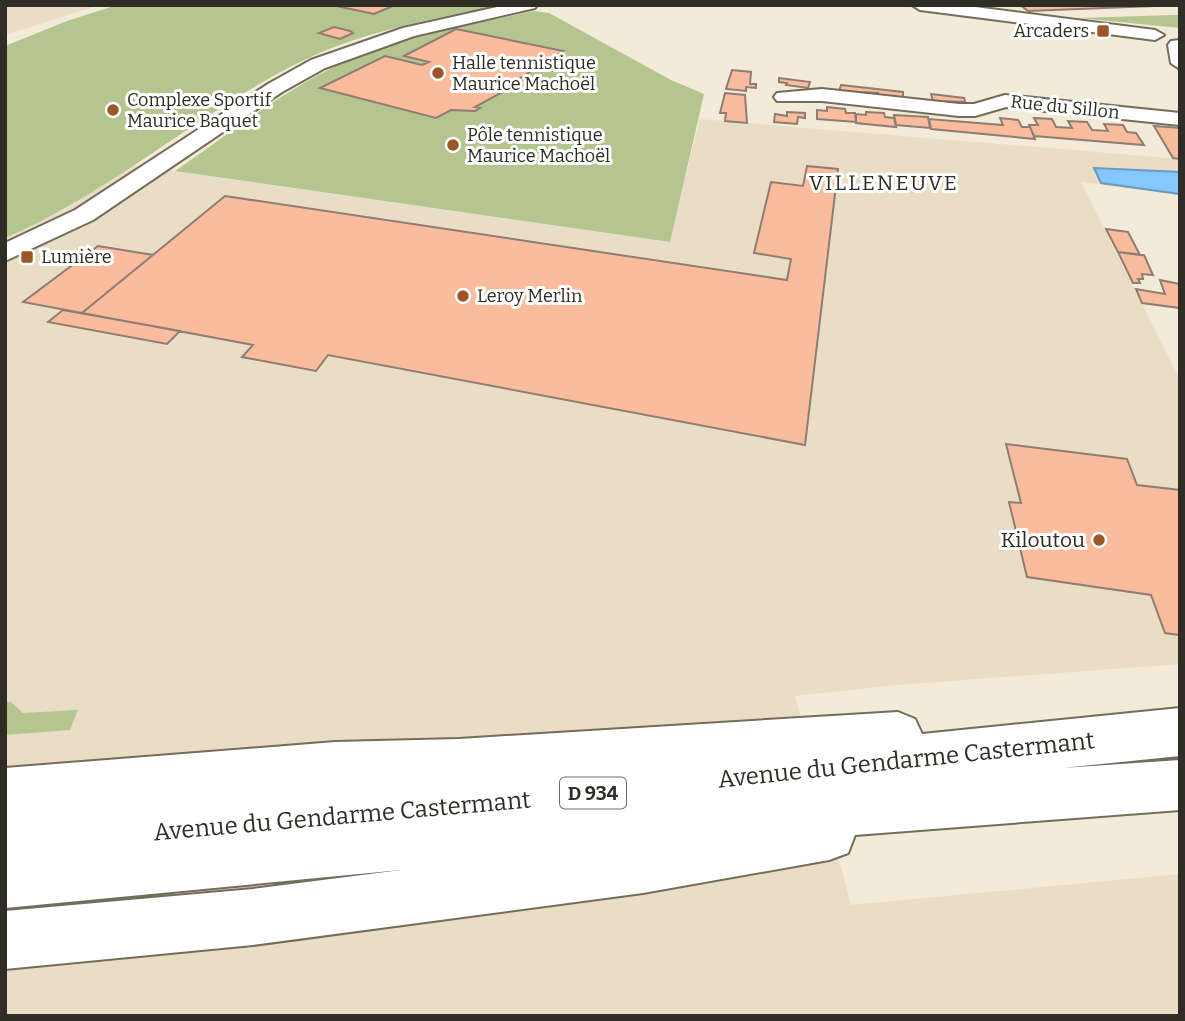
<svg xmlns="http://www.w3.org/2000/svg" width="1185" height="1021" font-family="Bitter,serif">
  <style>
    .built { fill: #e9dec5 }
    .green { fill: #b5c590 }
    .water { fill: #84c8ff; stroke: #6b9abe; stroke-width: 2 }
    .building { fill: #fbbc9e; stroke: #8f7d74; stroke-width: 2 }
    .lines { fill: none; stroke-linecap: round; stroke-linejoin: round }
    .minor-casing { stroke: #746d5c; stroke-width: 4 }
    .major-casing { stroke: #746d5c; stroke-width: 4 }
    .minor { fill: #fff; fill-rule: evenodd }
    .major { fill: #fff; fill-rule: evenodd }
    .poi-dot { fill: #9b5729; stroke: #fff; stroke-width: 2.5 }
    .labels { text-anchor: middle; stroke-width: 6; stroke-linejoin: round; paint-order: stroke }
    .far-poi-label { font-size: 18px; fill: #302d26; stroke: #fff; text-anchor: start }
    .far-street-label { font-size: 18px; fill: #302d26; stroke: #fff }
    .shield { fill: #fff; stroke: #6e6c67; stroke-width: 2 }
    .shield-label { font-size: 19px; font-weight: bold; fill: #302d26 }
    .far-quarter-label { font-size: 21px; letter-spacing: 2px; fill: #302d26; stroke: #fff }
    .poi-label { font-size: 21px; fill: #302d26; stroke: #fff; text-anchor: end }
    .near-street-label { font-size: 24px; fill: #302d26; stroke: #fff }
  </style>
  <rect width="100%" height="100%" fill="#f3ebd8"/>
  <path class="built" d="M5,5H100L5,35Z
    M700,119L1180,159V195L1081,182L1180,380V664L897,685L795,696L851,905L1180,874V1016H5V238L64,210L133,165L669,242Z"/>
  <path class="green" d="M117,5H500C429,20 357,32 292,66C193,117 108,194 5,238V46L67,21Z
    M534,11L549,13L671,80L704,94L670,242L175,171C229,134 282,91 342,63C402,36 469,25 534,11Z
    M1180,15V28L1079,18L1172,15Z
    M5,702H11L23,713L78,710L70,730L5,735Z"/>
  <path class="water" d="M1094,168L1180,172V194L1101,183Z"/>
  <path class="building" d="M332,5H395L374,14Z
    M1020,5H1153L1155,6L1028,11Z
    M334,27L350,31L353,33L340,39L319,33Z
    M456,29L563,51L514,82L519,83L475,107L480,108L475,111L451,110L436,118L320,88L385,56L422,65L429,62L404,56Z
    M732,70L751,72L750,84H756V88L746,87V91L726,89Z
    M779,78L810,82L808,88L786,85L787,83L779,82Z
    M841,85L903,92V98L878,96V93L839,91Z
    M725,93L745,95L747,123L725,121L726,113H720Z
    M931,94L964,98L965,102L933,101Z
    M827,107L845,109L846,113H855L856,122L817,119V110L827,111Z
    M787,112L805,113V118L798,117L797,124L774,122L775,114L787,116Z
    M866,112L884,113L885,117L894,118L896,127L856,123V114L866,115Z
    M894,115L928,117L930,128L896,125Z
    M1000,118L1018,120L1022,127H1030L1035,139L931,129L929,119L1003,125Z
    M1034,118L1052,119L1056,127L1072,128L1068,121L1087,122L1092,130L1108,131L1104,124L1123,125L1127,132L1136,133L1144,145L1034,136L1029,125H1038Z
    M1154,126L1180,128V159L1173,158Z
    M807,166L838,169L805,445L328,355L316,371L242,357L253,345L82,313L225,196L787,280L791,259L754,253L771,182L803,186Z
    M1106,229L1128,232L1140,255L1118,252Z
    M98,246L153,255L82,313L23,302Z
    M1118,252L1144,255L1153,275L1142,274L1143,279H1138L1140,283H1133Z
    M1160,280L1180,284V308L1142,303L1136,289L1165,294Z
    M63,310L180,331L167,344L48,322Z
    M1006,444L1127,459L1137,485L1180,490V635L1165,633L1151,595L1027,577L1009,502L1021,503Z"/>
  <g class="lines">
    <defs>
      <path id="minor" d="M506,5H537L535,8L414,36L325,68L282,92L93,220L5,261V243L75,210L268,84L311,60L403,28Z
        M912,5H960L1155,30L1164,35L1155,40L920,10Z
        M1180,40V69L1171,63L1168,45L1171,41Z
        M822,89L959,104H974L1005,95L1180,113V125L1006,107L975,116H959L822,101H777L774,97L777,93Z"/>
      <path id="major" d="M1180,708V756L1062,768L1180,760V810L855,835L848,853L829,860L643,893L253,945L5,969V911L253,889L401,870L5,908V768L335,742L459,739L898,712L915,719L922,734Z"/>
    </defs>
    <use href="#minor" class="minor-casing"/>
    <use href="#major" class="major-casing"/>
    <use href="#minor" class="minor"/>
    <use href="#major" class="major"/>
  </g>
  <g class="poi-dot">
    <rect x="1096" y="24" width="14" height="14" rx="3.5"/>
    <circle cx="438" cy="73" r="7"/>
    <circle cx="113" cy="110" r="7"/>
    <circle cx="453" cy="145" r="7"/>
    <rect x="20" y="250" width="14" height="14" rx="3.5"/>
    <circle cx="463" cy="296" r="7"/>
    <circle cx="1099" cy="540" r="7"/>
  </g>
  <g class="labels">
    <g class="far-poi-label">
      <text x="1089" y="37" text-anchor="end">Arcaders</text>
      <text x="452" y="69">Halle tennistique<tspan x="452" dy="21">Maurice Machoël</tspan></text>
      <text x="127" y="106">Complexe Sportif<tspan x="127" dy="21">Maurice Baquet</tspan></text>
      <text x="467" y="141">Pôle tennistique<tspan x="467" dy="21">Maurice Machoël</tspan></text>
      <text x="41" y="263">Lumière</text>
      <text x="477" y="302">Leroy Merlin</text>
    </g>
    <g class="far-street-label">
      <text transform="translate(1065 107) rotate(6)" y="6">Rue du Sillon</text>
    </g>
    <rect class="shield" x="560" y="777.5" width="66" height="31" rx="5"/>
    <g class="shield-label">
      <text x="593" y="800">D 934</text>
    </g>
    <g class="far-quarter-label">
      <text x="884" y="190">VILLENEUVE</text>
    </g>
    <g class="poi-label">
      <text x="1085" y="547">Kiloutou</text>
    </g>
    <g class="near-street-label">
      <text transform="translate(906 760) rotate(-6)" y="8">Avenue du Gendarme Castermant</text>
      <text transform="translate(342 816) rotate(-5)" y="8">Avenue du Gendarme Castermant</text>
    </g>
  </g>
  <rect width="1185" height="1021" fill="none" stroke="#302d26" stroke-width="14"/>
</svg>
